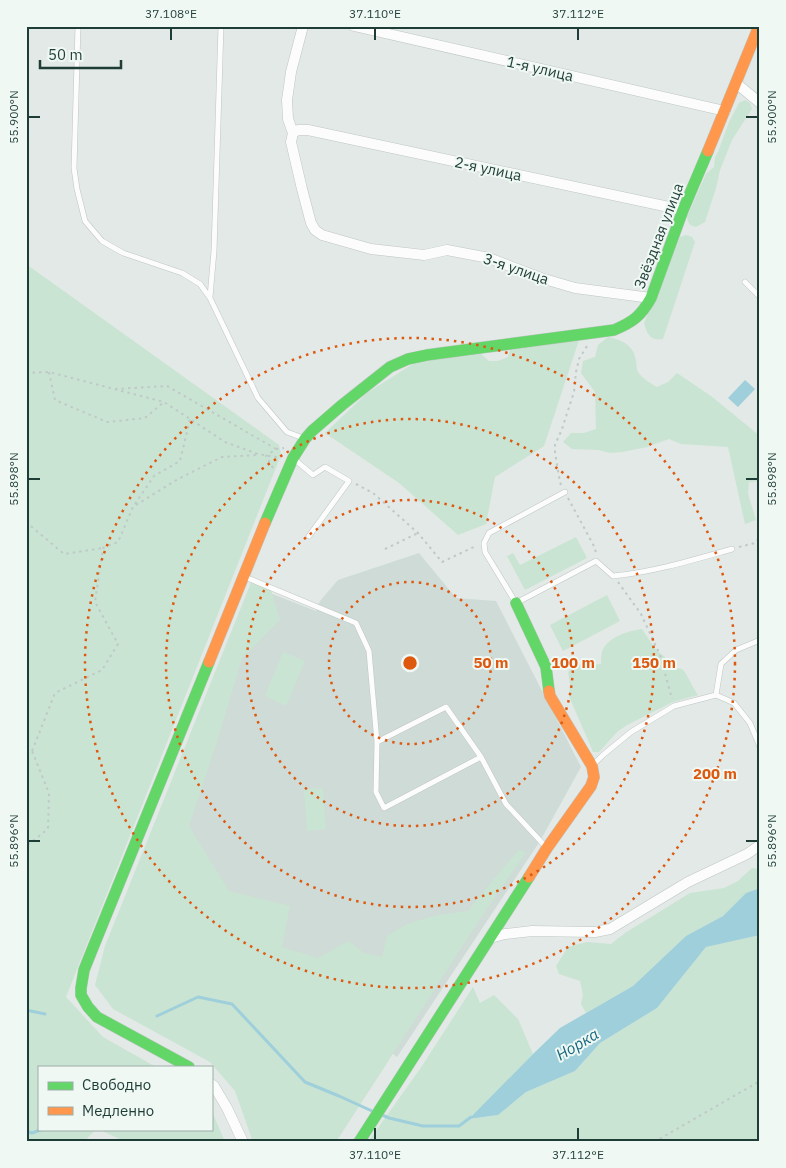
<svg xmlns="http://www.w3.org/2000/svg" width="786" height="1168" font-family="'IBM Plex Sans',sans-serif">
  <style>
    .built { fill: #cfdbd6 }
    .green { fill: #cae4d3 }
    .water { fill: #9ecfdb }
    .lines { fill: none; stroke-linecap: round; stroke-linejoin: round }
    .stream { stroke: #9ecfdb; stroke-width: 3 }
    .lane-casing { stroke: #bfc6c3; stroke-width: 6 }
    .street-casing { stroke: #bfc6c3; stroke-width: 11 }
    .fast-casing { stroke: #bec6c3; stroke-width: 12 }
    .slow-casing { stroke: #bec6c3; stroke-width: 12 }
    .path { stroke: #bfc9c7; stroke-width: 2; stroke-dasharray: 2.5 4; stroke-linecap: butt }
    .lane { stroke: #fbfcfb; stroke-width: 5 }
    .street { stroke: #fbfcfb; stroke-width: 10 }
    .fast { stroke: #63d668; stroke-width: 11 }
    .slow { stroke: #ff974d; stroke-width: 11 }
    .ticks { fill: none; stroke: #1f3d37; stroke-width: 2 }
    .ring { fill: none; stroke: #de580e; stroke-width: 2.5; stroke-dasharray: 2.5 5 }
    .labels { text-anchor: middle; stroke-width: 4; stroke-linejoin: round; paint-order: stroke }
    .street-label { font-size: 15px; fill: #1f3d37; stroke: #f0f8f4 }
    .water-label { font-size: 16px; font-style: italic; fill: #14667e; stroke: #f0f8f4 }
    .centre { fill: #de580e; stroke: #f0f8f4; stroke-width: 2.5 }
    .ring-label { font-size: 15px; text-anchor: middle; font-weight: bold; fill: #de580e; stroke: #f0f8f4; stroke-width: 4; stroke-linejoin: round; paint-order: stroke }
    .neatline { fill: none; stroke: #1f3d37; stroke-width: 2 }
    .ticks-label { font-size: 12px; text-anchor: middle; fill: #1f3d37 }
  </style>
  <rect width="100%" height="100%" fill="#e2e9e6"/>
  <path class="built" d="M419,553L456,598L496,601L581,767L540,841L397,1057L182,897L159,830L252,586L316,611L320,601L338,580Z"/>
  <path class="green" d="M745,100L750,103L752,109L732,140L720,170L716,188L705,222L696,227L690,225L688,221L687,216L706,174L714,167L715,157L718,152L729,122L739,103Z
    M686,235L692,237L695,242L663,339C650,341 647,334 644,323L680,237Z
    M26,264L279,445L281,455L66,997L103,1037L156,1067H39V1129H96L84,1142H40L26,1138Z
    M608,337C622,340 634,345 636,361C637,365 636,369 638,372C643,379 650,383 657,387L668,382L677,373L711,396L760,436V481L749,482L748,494L756,520L745,524L728,447L681,444L669,439L647,447L622,452L610,453L598,450L572,449L563,442L571,433H584L596,429L595,392L581,373L583,361L595,357L598,345Z
    M579,340L544,446L495,477L486,524L458,535L399,483L325,433L367,393L416,362L481,354L489,361H498L508,357L510,350Z
    M576,537L587,558L525,590L507,556L513,553L520,565Z
    M252,580L269,583L280,620L242,658L218,739L189,826L229,891L290,906L282,947L318,958L348,941L364,953L382,957L387,936L407,924L437,915L468,911L502,869L519,850L526,852L482,916L336,1142H253L235,1091L210,1062L113,1009L95,985L105,946Z
    M607,595L620,621L563,651L550,625Z
    M642,629L656,650L665,657L671,667C675,668 681,668 683,670C686,672 694,690 698,695L673,702L627,725L617,732L599,752H593L569,696L570,684L568,672L576,663L589,665L601,664C601,660 601,655 602,652C607,637 628,631 642,629Z
    M283,652L305,661L286,706L265,696Z
    M323,788L326,829L307,831L304,789Z
    M752,868L760,869V888L746,893L723,916L686,936L633,986L586,1013L581,1004L583,995L580,981L559,974L556,966L568,947L587,942L611,944L625,933L690,893L724,888L738,881Z
    M760,935V1142H368L422,1066L473,987L480,1003L494,995L518,1019L533,1054L470,1119L498,1115L526,1092L575,1071L600,1043L657,1008L706,947Z
    M211,1109L225,1142H126L98,1129H211Z"/>
  <path class="water" d="M745,380L755,389L738,407L728,398Z
    M760,888V935L706,947L657,1008L600,1043L575,1071L526,1092L498,1115L469,1119L533,1054L560,1028L633,986L686,936L723,916L746,893Z"/>
  <g class="lines">
    <path class="stream" d="M26,1010L45,1014
      M157,1016L198,997L232,1004L305,1082L339,1096L372,1111
      M382,1115L389,1118L423,1126H459L471,1117
      M26,1131L32,1133L43,1129"/>
    <defs>
      <path id="lane" d="M78,26L74,168L77,189L85,221L102,241L123,253L182,273L200,284L210,298L258,398L287,432L303,438
        M745,282L760,297
        M210,297L214,251L221,26
        M294,459L313,475L325,467L349,481L309,536
        M565,492L489,533L484,543L485,552L516,603L596,561L613,576C654,572 693,560 732,549
        M245,577L356,623L369,651L377,742L446,707L481,757L506,804L547,848
        M716,695L721,664L736,650L760,640
        M377,742L376,792L384,808L481,757
        M592,766L603,755L631,732L674,706L716,695L734,703L750,723L760,747"/>
      <path id="street" d="M303,26L291,72L287,100L288,119L293,133L291,142L302,189L311,223L315,230L322,235L371,249L424,255L447,250L489,258L541,278L575,288L651,298
        M354,26L725,111
        M736,83L760,103
        M293,133L298,130H308L683,210
        M490,938L505,934L532,931L595,932L610,929L688,882L747,854L760,845
        M211,1084L214,1086L227,1108L243,1142"/>
      <path id="fast" d="M265,523L293,458L305,439L312,431L342,405L390,367L408,359L427,355L614,330C633,322 641,316 651,298L683,210L708,151
        M516,603L546,667L549,691
        M189,1067L97,1017L88,1007L81,995V988L84,970L92,950L209,662
        M359,1142L529,877"/>
      <path id="slow" d="M708,151L759,26
        M209,662L265,523
        M529,877L547,848L591,786L594,777L592,766L550,696L549,691"/>
    </defs>
    <use href="#lane" class="lane-casing"/>
    <use href="#street" class="street-casing"/>
    <use href="#fast" class="fast-casing"/>
    <use href="#slow" class="slow-casing"/>
    <path class="path" d="M49,372L55,400L107,422L145,418L164,402
      M26,373L49,372L164,402L225,442L258,454L281,458
      M115,389L167,386L276,449
      M273,468L266,456L276,449L284,448
      M356,484L373,493L418,533L442,562L476,546
      M561,485L560,482L555,453V445L562,429L574,392L576,372L579,359L587,346
      M568,498L595,548L596,554
      M136,505L178,479L222,457L256,455
      M26,522L64,554L103,548
      M739,547L755,543L760,537
      M385,549L418,533
      M618,582L641,614L660,655L672,699
      M26,750L32,751L49,793L48,829L26,846
      M32,751L55,693L102,670L118,644L95,602L103,548L118,542L133,507L154,476L180,461L190,419
      M654,1142L760,1081"/>
    <use href="#lane" class="lane"/>
    <use href="#street" class="street"/>
    <use href="#fast" class="fast"/>
    <use href="#slow" class="slow"/>
  </g>
  <path class="ticks" d="M171,28V40M375,28V40M578,28V40M28,117H40M746,117H758M28,479H40M746,479H758M28,841H40M746,841H758M375,1128V1140M578,1128V1140"/>
  <g class="ring">
    <circle cx="410" cy="663" r="81"/>
    <circle cx="410" cy="663" r="163"/>
    <circle cx="410" cy="663" r="244"/>
    <circle cx="410" cy="663" r="325"/>
  </g>
  <g class="labels">
    <g class="street-label">
      <text transform="translate(540 69) rotate(13)" y="5">1-я улица</text>
      <text transform="translate(488 169) rotate(12)" y="5">2-я улица</text>
      <text transform="translate(659 236) rotate(-69)" y="5">Звёздная улица</text>
      <text transform="translate(516 269) rotate(19)" y="5">3-я улица</text>
    </g>
    <g class="water-label">
      <text transform="translate(577 1044) rotate(-31)" y="6">Норка</text>
    </g>
  </g>
  <circle cx="410" cy="663" r="8" class="centre"/>
  <g class="ring-label">
    <text x="491" y="668">50 m</text>
    <text x="573" y="668">100 m</text>
    <text x="654" y="668">150 m</text>
    <text x="715" y="779">200 m</text>
  </g>
  <rect width="786" height="1168" fill="none" stroke="#f0f8f4" stroke-width="55"/>
  <rect x="38" y="1066" width="175" height="65" fill="#f0f8f4" stroke="#9cada8"/>
  <rect x="48" y="1082" width="25" height="8" fill="#63d668" stroke="#9cada8"/>
  <text x="82" y="1090" font-size="15" fill="#1f3d37">Свободно</text>
  <rect x="48" y="1107" width="25" height="8" fill="#ff974d" stroke="#9cada8"/>
  <text x="82" y="1116" font-size="15" fill="#1f3d37">Медленно</text>
  <path d="M40 60v8h81v-8" fill="none" stroke="#1f3d37" stroke-width="2.5"/>
  <text x="48" y="60" font-size="15" fill="#1f3d37" stroke="#f0f8f4" stroke-width="4" paint-order="stroke">50 m</text>
  <rect x="28" y="28" width="730" height="1112" class="neatline"/>
  <g class="ticks-label">
    <text x="171" y="18">37.108°E</text>
    <text x="375" y="18">37.110°E</text>
    <text x="578" y="18">37.112°E</text>
    <text transform="translate(14 117) rotate(-90)" y="4">55.900°N</text>
    <text transform="translate(772 117) rotate(-90)" y="4">55.900°N</text>
    <text transform="translate(14 479) rotate(-90)" y="4">55.898°N</text>
    <text transform="translate(772 479) rotate(-90)" y="4">55.898°N</text>
    <text transform="translate(14 841) rotate(-90)" y="4">55.896°N</text>
    <text transform="translate(772 841) rotate(-90)" y="4">55.896°N</text>
    <text x="375" y="1159">37.110°E</text>
    <text x="578" y="1159">37.112°E</text>
  </g>
</svg>
